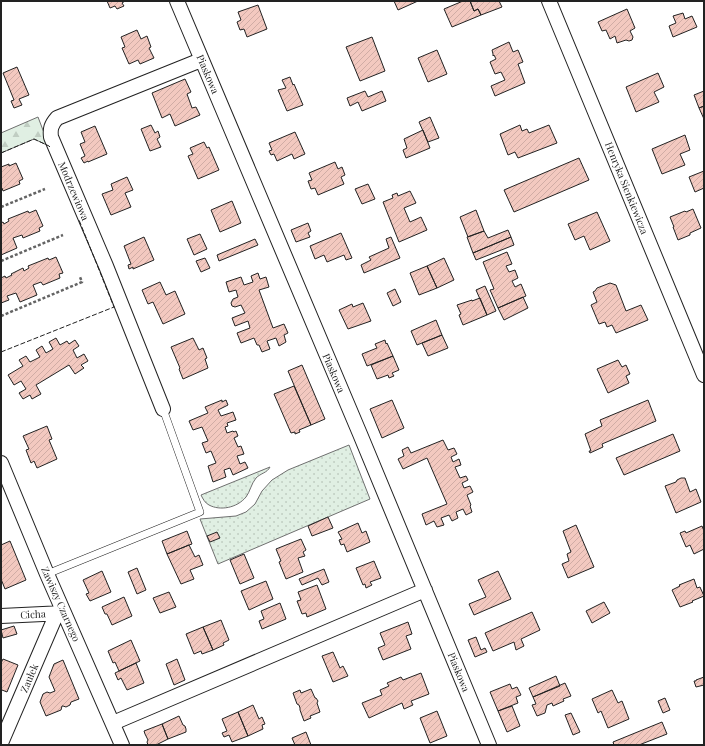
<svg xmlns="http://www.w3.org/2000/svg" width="705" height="746" font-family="'Playfair Display',serif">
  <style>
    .grass { fill: url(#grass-dots); stroke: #6f6f6f }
    .forest { fill: url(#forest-firs); stroke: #6f6f6f }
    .building { fill: url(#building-hatch); stroke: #222 }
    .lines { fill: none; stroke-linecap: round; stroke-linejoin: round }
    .lane-casing { stroke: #222; stroke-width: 8 }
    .street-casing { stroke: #222; stroke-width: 16 }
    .path { stroke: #646464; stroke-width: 2.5; stroke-dasharray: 3 2; stroke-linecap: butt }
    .lane { stroke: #fff; stroke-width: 7 }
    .street { stroke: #fff; stroke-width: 14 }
    .fence { stroke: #222; stroke-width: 1; stroke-dasharray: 5 2; stroke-linecap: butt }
    .labels { text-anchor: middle; stroke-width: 3; stroke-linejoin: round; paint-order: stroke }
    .street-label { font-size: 10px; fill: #222; stroke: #fff }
  </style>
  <defs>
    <pattern id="grass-dots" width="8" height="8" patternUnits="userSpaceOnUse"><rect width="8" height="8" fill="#e0efe3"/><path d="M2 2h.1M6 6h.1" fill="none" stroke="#c0cdc2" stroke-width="1.8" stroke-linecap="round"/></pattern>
    <pattern id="forest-firs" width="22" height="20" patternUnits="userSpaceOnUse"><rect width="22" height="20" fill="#e0efe3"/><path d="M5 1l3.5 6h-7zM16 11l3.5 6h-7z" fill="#c0cdc2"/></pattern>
    <pattern id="building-hatch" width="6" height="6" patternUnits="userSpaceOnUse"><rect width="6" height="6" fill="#f3c9c0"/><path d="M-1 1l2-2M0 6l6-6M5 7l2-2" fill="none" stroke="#d0aca5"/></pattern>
  </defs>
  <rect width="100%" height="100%" fill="#fff"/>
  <path class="grass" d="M349,445L370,499L218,564L200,519L236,516L246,512L255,504L262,491L272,480L288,470Z
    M270,467C267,473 261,473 256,478C251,484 250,492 246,497C237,508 220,511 209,505C205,503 203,499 201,495Z"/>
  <path class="forest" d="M38,117L49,146L34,139L1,153V133Z"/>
  <path class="building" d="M107,1H125L122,3L124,6L117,9L115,6L110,8Z
    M394,1H418L398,10Z
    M463,1H470L474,11L478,9L481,15L452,27L444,9Z
    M470,1H499L502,7L481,15L478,9L474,11Z
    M258,5L267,29L247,37L244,29L240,30L237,22L241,20L238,12Z
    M627,9L635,28L630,31L633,37L632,40L629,41L626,40L617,43L615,36L610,39L606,30L602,31L598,22Z
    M683,13L685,19L692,16L697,27L673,37L669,26L676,23L673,16Z
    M137,30L141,39L147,36L151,47L149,48L154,58L140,64L138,60L129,64L122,48L125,47L121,37Z
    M372,37L385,71L360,81L346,47Z
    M509,42L513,52L518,50L523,62L518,64L525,83L495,96L491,86L505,80L501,72L495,74L490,62L496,59L494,55L493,56V54L492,50Z
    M437,50L447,74L428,82L418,58Z
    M17,67L29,95L19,99L22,105L14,108L11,101L14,100L3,73Z
    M658,73L664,87L654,92L659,102L636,112L626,87Z
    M290,77L293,85L294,84L303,105L287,111L278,90L286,88L282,80Z
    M185,79L191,92L187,94L192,108L196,107L200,115L175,126L170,114L162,118L152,93Z
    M365,91L368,97L382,91L386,101L362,111L358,102L350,106L347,98Z
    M704,91V106L699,108L694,95Z
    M704,106V119L699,108Z
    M430,117L439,138L428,142L419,122Z
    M151,125L155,133L158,131L160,137L157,139L161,147L150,151L141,129Z
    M520,125L522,131L527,129L529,133L549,125L557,143L518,158L515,152L508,155L500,134Z
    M95,126L107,154L88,162V161L84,163L81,158L85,156L80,144L85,142L81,132Z
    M423,130L430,148L406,158L403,150L407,148L404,139Z
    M295,132L305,154L294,159L292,154L277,161L274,154L271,155L269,151L272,150L269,143Z
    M685,135L690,150L680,154L685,165L662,174L652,149Z
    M204,142L207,148L209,147L219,170L198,179L188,156L193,154L190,148Z
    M579,158L589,180L514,212L504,190Z
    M335,162L338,169L342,167L345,175L341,177L344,184L318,195L315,188L311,189L308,181L312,180L309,173Z
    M16,163L23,179L19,181L20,184L3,191L2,188H1V167L9,164V166Z
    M704,171V188L695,192L689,177Z
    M127,177L133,190L125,193L131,207L111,215L102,194L113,190L111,184Z
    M368,184L375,199L362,204L355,189Z
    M410,191L416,203L404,208L410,222L421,217L427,230L399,242L383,202L393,198L392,195L397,193L398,196Z
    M232,201L241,223L220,232L211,210Z
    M693,209L701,228L690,233V235L678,240L673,227H674L670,217L685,211L686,212Z
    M36,210L43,226L39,228L40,231L23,238L22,235L13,238L17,248L1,255V223L3,222L4,224L9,221L8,219L28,211L29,213Z
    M476,210L484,231L468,237L460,217Z
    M597,212L610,241L590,250L584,236L575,240L568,224Z
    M308,223L311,231L308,233L310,237L296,242L291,230Z
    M508,230L511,237L473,253L467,237L484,231L488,238Z
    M341,233L352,258L346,260L344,255L327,262L324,255L315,259L310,246Z
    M200,234L207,249L194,255L187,239Z
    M144,237L154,260L133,269V267L129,269L128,265L131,264L124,246Z
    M391,237L400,258L364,273L361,265L371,260L369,257L389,248L386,239Z
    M511,237L514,245L476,260L473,253Z
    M255,239L258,245L219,261L217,255Z
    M507,252L512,264L506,266L509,272L515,270L518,278L512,281L515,287L521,284L526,296L498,308L490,290L494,289L483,262Z
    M56,257L63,273L59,274L60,278L43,285L41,282L33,285L37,295L20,302L16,293L7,296L9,300L1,303V278L5,276L6,278L12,275L11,274L23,268L24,271L29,268L28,266L48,258L49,260Z
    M205,258L210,268L201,272L196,261Z
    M444,258L454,280L437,288L427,266Z
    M427,266L437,288L419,295L410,273Z
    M258,273L260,279L266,277L269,287L259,290L273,328L284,324L288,333L284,335L286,342L279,346L276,338L267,341L270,349L262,352L259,345H257L254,338L241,343L237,333L250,328L248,321L235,326L232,318L245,313L241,305L235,307L232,306L231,303L233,299L238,297L236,290L229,292L226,282L241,277L244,285L253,282L251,276Z
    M160,282L166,295L175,291L185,314L163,324L153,302L148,304L142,290Z
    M610,283L616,285L626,311L641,305L648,320L616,333L612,325L607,327L605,322L599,324L591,305L597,302L593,292L595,291L597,288Z
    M485,286L496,311L487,315L476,290Z
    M395,289L401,302L393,306L387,293Z
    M523,297L528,308L504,320L498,308Z
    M480,298L487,315L463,325L459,315L461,314L457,305L472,300V301Z
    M363,303L371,321L348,329L339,310L352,304L353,307Z
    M436,320L442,335L417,345L411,331Z
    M442,335L448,348L428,356L422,343Z
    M56,338L60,345L67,341L69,344L75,340L79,346L73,350L77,358L84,354L88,361L81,365L84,368L75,374L69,365L36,385L41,394L32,399L30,395L23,399L19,393L26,389L21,381L14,385L8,375L23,366L19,360L26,356L30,362L40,357L36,350L42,346L46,353L53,349L49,342Z
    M193,338L199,350L203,348L207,358L205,359L208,368L183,379L179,369L180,368L171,347Z
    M385,340L386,344L387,343L393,356L367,366L362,354L377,348L375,344Z
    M393,356L399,370L392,373L394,376L389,378L388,375L377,379L371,365Z
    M618,360L622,367L626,365L630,374L626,376L629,383L608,393L597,369Z
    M302,365L325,419L311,425L288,371Z
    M294,386L311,425L299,430L300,432L295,434V432L291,433L274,394Z
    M222,400V402L226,400L228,405L218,410L221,416L233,412L236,420L227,423L228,426L225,427L227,433L233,431L234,432L236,431L238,436L234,438L238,447L241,446L244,454L237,456L240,464L245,462L248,468L233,475L230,468L224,470L226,477L213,482L208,466L216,463L211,451L206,453L202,443L208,441L202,427L193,430L189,421L208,413L205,407Z
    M392,400L404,428L382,438L370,409Z
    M648,400L656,421L602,444L603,447L590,453L589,451H591L585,434L602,426L600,420Z
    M47,426L52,439L49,440L57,459L37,468L34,461L31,463L26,450L29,449L23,436Z
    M673,434L680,451L624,475L616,458Z
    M443,440L448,450L454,448L457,454L451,457L453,462L459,459L461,465L455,467L460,478L466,476L468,480L462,483L464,488L470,486L473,492L467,495L471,505L470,506L472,512L466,515L463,509L456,512L458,518L452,521L449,515L441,518L444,525L437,527L434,521L426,525L422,514L447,504L427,458L403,469L398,459L404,456L402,450L408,447L411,453Z
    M681,478H685L690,492L696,489L701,502L676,513L665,486L676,482L677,480Z
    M328,517L333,528L312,536L308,526Z
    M358,523L362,533L366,531L370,542L347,552L344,544L341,545L339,540L342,539L338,532Z
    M576,525L594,567L568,578L562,564L569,561L567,554L571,552L563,531Z
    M702,526L704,531V549L694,554L690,545L686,547L680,533L685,531L686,533Z
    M187,531L192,544L189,545L167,554L162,541Z
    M217,532L220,538L210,542L207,536Z
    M301,539L306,550L303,552L305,556L298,558L303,572L286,579L279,562L281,561L276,549Z
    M10,541L26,580L5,589L1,579V545Z
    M189,545L195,557L199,555L203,565L190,570L194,579L181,584L167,554Z
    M244,554L254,578L240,584L230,560Z
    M374,561L381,578L370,582L372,585L366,588L365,584L363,585L356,568Z
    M137,568L146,590L137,594L128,572Z
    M324,569L329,582L322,585L318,578L302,585L299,579Z
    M102,571L111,592L90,601L86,594L89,593L83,580Z
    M498,571L511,599L474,615L469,604L486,597L478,580Z
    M694,579L697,588L700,587L704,596L692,601L693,602L680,607L672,590L680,586L679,585Z
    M266,581L273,599L249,610L241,591Z
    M317,585L326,609L307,617L306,613L302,614L297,601L301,600L298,592Z
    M169,592L176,607L160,613L153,598Z
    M124,597L132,616L112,625L107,614H105L102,607Z
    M604,602L610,613L592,623L586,611Z
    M280,603L286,619L262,629L259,621L264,619L261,611Z
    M532,612L540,630L521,639L524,646L516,650L514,642L493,651L485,633Z
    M221,620L229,640L223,643L224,645L213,650L203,627Z
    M408,622L412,634L406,636L411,649L383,660L378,648L385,645L380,633Z
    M14,626L17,634L3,638L1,630Z
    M203,627L213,650L202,654L201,651L194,654L186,634Z
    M476,637L481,650L485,648L487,652L475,657L468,640Z
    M131,640L140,661L119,671L115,662L113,663L108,651Z
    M333,652L340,668L343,666L348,676L333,682L322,656Z
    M3,659L18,665L7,692L2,690L1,692V663Z
    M177,659L185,680L174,685L166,664Z
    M63,660L79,699L71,702L70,705L66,707L63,706H62L61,710L46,716L40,702L43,694L47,692L50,693L55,691L49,677L54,664Z
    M136,663L144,683L127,690L121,678L118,680L115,673Z
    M421,673L429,694L411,701L413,705L404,709L402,703L369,718L362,703L382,695L380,690L389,686L387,683L401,677L403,680Z
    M556,676L560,686L533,697L529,688Z
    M704,677V685L696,687L694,681H696V680Z
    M565,683L571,696L563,699L564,701L553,706L552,703L547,705L545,713L537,716L532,705L536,704L533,697Z
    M510,684L512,689L517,687L521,695L516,697L518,703L498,711L490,692Z
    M311,689L315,698H316L318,701L317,703L320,712L310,716L311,718L304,721L300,710V708L299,705L297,704L293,693L300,690L301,693Z
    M612,690L618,703L622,701L629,719L608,728L601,711L598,713L592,699Z
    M665,698L670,710L663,713L658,701Z
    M253,705L259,719L262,717L265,724L262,725L263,729L248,736L238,712Z
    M512,706L520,726L507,732L498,711Z
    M437,711L447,736L430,743L420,718Z
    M238,712L248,736L232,742L229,735L224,737L222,733L227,731L222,719Z
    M571,713L580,732L573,735L565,715Z
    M179,716L183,725L185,726L186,729V732L168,739L162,724Z
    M662,722L667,734L639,745H614L613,742Z
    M162,724L168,739L156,745H148L147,742L148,740L145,734L144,731Z
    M306,732L311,745H295L292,738Z"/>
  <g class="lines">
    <defs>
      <path id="lane" d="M47,574L200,512L163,409"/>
      <path id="street" d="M177,1L360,434L489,745
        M549,1L704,375
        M163,409L106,266L51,137C50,129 51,125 57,118L201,60
        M1,463L47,574L122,745
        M1,616L64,613
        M113,723L425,590
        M1,743L57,613"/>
    </defs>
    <use href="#lane" class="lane-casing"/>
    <use href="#street" class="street-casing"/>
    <path class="path" d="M1,207L45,189
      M1,261L63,235
      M1,316L82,282L80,277"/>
    <use href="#lane" class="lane"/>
    <use href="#street" class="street"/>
    <path class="fence" d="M1,153L34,139L49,146L50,147
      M1,352L114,307L79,220"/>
  </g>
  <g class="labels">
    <g class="street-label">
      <text transform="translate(208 74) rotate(67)" y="4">Piaskowa</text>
      <text transform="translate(627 188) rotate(68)" y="4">Henryka Sienkiewicza</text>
      <text transform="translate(74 191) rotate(67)" y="4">Modrzewiowa</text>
      <text transform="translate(334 373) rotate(67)" y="4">Piaskowa</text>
      <text transform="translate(61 604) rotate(66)" y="4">Zawiszy Czarnego</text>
      <text transform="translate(33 614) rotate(-3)" y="4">Cicha</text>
      <text transform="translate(459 672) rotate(68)" y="4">Piaskowa</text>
      <text transform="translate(29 678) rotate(-67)" y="4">Zaułek</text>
    </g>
  </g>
  <rect width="705" height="746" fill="none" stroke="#222222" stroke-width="4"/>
</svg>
